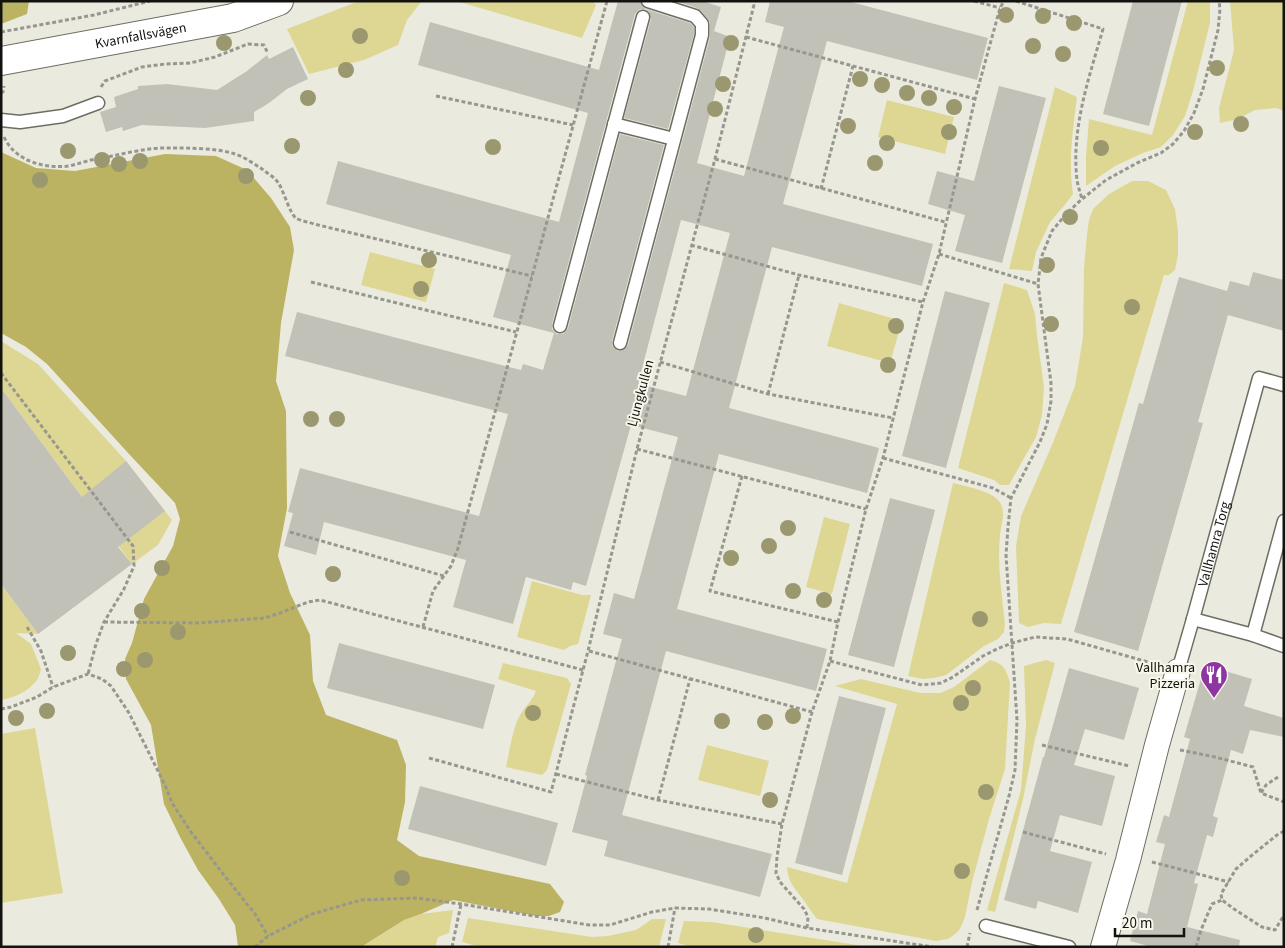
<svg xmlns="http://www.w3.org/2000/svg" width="1285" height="948" font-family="'Source Sans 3',sans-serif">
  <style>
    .green { fill: #ded794 }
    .forest { fill: #bbb361 }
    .building { fill: #c2c1b7; fill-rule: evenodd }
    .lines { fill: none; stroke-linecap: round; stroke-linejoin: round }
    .service-casing { stroke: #6e6d63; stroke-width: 15 }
    .minor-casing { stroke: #6e6d63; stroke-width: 26 }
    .tertiary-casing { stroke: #6e6d63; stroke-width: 30 }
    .path { stroke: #98978f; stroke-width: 3; stroke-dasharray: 4 2.5; stroke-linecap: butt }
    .service { stroke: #fff; stroke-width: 12 }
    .minor { stroke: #fff; stroke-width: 24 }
    .tertiary { stroke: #fff; stroke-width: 28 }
    .tree { fill: #9b9870 }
    .labels { text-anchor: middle; stroke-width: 4; stroke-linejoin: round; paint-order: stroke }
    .street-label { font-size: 14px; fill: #12120e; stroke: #f8f7ec }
    .poi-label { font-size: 14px; fill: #12120e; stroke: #f8f7ec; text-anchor: end }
  </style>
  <rect width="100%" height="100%" fill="#ebeadf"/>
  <path class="green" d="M359,1H422L407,20L398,45L364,60L309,74L287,29Z
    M456,1H592L596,5L582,38Z
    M1188,1H1210V23L1193,91L1185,116L1173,135L1161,147L1143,153L1115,166L1086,186V157L1089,119L1152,135Z
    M1230,1H1284V111L1276,108L1255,110L1238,119L1220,123L1219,108L1234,50Z
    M1055,87L1077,97C1073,129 1068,161 1073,194L1064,206L1050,222L1036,252L1032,271L1009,269Z
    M887,100L954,117L945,154L878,137Z
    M1132,181H1148L1166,190L1175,209L1178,231V254L1175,270L1169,275H1164L1061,624L1044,623L1028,627L1019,623L1016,546L1021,516L1052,445L1075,386L1083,337L1084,268L1087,234L1089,220L1093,209L1109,194Z
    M370,252L435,269L426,302L361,285Z
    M1004,283L1027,290L1035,314L1037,336L1044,387L1042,415L1036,437L1009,485H1000L994,480L958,468Z
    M839,303L902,321L890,363L827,346Z
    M1,341L38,364L126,461L172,520L158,545L132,564L1,388Z
    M953,483C965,486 992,491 999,501C1007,513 1001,523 1000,535C997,564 1002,595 1005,624L1004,632L998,639L984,646L946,675L934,678L923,679L908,676Z
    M824,517L850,524L832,594L806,587Z
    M532,581L582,595H591L578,644L570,646L564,650L517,637Z
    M1,584L38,634L16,633L31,644L41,669C40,672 39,677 37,680C29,691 14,698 1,700Z
    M990,660C1004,664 1005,668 1010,682L1005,769L989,819L972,882L965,917L960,929L955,934L948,939L936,941L817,919C813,914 809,908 805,902C796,889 788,884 787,867L847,883L897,704L835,686L861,679L920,693H940L954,687Z
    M1046,660L1055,663L1035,739L1023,799L995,912L987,910L1021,790L1026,725L1024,666Z
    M503,663L567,678L571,684L547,770L542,775L506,767C509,753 513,728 519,717C524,707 532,702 536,691L498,679Z
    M35,728L63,893L1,903V734Z
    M707,745L769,761L760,796L698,780Z
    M453,910L449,933L438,937L435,947H361L404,920L421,914Z
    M468,918L592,937L608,936L636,930L652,919H666L659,947H480L462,942Z
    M684,921L712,922L869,947H691L678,943Z"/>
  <path class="forest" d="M1,1H29L27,14L1,24Z
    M1,152L36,168L75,171L165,154L216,156L247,170L271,198L290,227L294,250L281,323L276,381L286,411L287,508L278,556L290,593L310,635L313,681L326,715L397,740L406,765L405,802L397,840L419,856L550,884L564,902L560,912L549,916H536L453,900L421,914L404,920L361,947L238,946L235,925L219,899L198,870L180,837L164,804L151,725L126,679L125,659L132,643L144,599L173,546L180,519L175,503L129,454L47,364L26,347L1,333Z"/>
  <path class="building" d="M618,1H640L642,6L645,9L690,23L694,27V34L668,129L624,118L651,19L649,12L646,9H640L635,14L552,324V329L557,334H563L566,331L568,328L620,134L664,145L612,341V345L614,348L618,351L625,349L628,345L710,37V23L708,19L701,11L697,8L676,1H702L721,7L714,31L730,37L697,163L744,176L784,27L765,22L770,1H847L988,38L977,80L827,41L783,204L933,244L922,286L772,247L729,408L879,448L867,493L719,454L677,609L827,649L816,691L666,651L622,815L772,854L760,897L604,856L608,841L572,832L587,776L585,775L622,639L603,634L614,593L634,599L678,437L631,425L586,586L573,582L571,590L526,577L513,624L453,607L466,560L324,522L316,555L284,546L293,513L288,512L300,468L479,516L508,414L285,356L297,312L521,370L523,364L543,370L554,333L493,317L511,255L326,204L338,161L559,222L588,113L418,65L430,22L599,70ZM681,220L730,233L686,396L647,386L649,379L640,376Z
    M1133,1H1182L1149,126L1103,114Z
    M293,47L308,79L287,89L269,103L254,112V121L205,128L142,125L123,131L122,127L106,132L100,112L116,107L114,97L138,89V86L167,84L217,90L247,71L267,55L269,59Z
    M999,86L1046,98L1002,263L955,251L965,215L928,204L937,171L974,181Z
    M1253,272L1284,280V331L1228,315L1198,422L1203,423L1138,651L1074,632L1139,403L1143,404L1179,277L1227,291L1230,281L1249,286Z
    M945,291L990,303L946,468L902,456Z
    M1,388L82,497L126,461L165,511L118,547L132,564L38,634L1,584Z
    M890,498L935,510L894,667L848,655Z
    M339,643L495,685L483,729L327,688Z
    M1205,665L1252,679L1244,706L1284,718V737L1250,730L1243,754L1231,750L1213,816L1218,818L1213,837L1207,835L1194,883L1198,884L1187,927L1240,940L1239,947H1152L1130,941L1138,911L1147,914L1165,844L1156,842L1164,815L1169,817L1190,739L1184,737Z
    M1069,668L1139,688L1124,740L1085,729L1074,765L1115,776L1102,826L1060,815L1050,851L1092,862L1078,913L1038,901L1036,909L1004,900L1043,757H1044Z
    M839,696L886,708L842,875L795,863Z
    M420,786L558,823L546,866L408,829Z"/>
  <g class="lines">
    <defs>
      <g id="service">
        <path d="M1,120L20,122L63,116L98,103"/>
        <path d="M614,124L674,139"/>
        <path d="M560,326L643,17"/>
        <path d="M620,343L702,35V24L695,16L648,1"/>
        <path d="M1193,619L1253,635L1284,646"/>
        <path d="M1253,635L1284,521"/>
        <path id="s1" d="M1178,671L1193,619L1259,378L1284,385"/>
        <path d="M986,926L1069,947"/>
      </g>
      <path id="minor" d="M1103,947L1128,860L1157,745L1178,671"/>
      <g id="tertiary">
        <path id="s2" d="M1,61L233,18L279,1"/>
      </g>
    </defs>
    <use href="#service" class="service-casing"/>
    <use href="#minor" class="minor-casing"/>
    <use href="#tertiary" class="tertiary-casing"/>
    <path class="path" d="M974,1L1000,8
      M1016,1L1103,29C1089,78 1071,128 1077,180C1078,186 1080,192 1082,199
      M1,32L94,15L150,1
      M746,37L975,99
      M101,87L105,81L142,67L165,64L190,63L215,57L248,44L264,45L268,54
      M1,93L3,92L4,86
      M436,96L573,125
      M4,137C15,161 44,169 69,166C77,164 84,162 91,160C117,156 144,147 171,148C189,148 218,148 235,154C245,157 254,164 262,169C268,174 275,177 279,184C284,192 290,214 296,218C300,221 309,222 314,224L532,276
      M715,159L945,222
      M821,189L853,66
      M691,245L799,275L923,302
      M939,254L1038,284
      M311,282L516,332
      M660,362L768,394L893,418
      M1,373L133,546L134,566L124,589L104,622L96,644L88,674
      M768,394L799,275
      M637,449L866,509
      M883,458L993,488L1011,498
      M742,476L710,591L838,622
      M290,532L444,576
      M104,622L198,623L265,618L280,613L308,602L320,600L583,670
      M27,627L41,651L53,687
      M423,627L433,591L451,566L458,548L607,1
      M589,651L812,712
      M830,661L922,685L941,683L953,677L983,656L997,649L1012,643L1035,637L1067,639L1155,664
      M1,709L11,707L37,697L53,687L88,674L102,679L111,686L129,713L165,785L172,803L191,832L223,874L255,914L268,936
      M1042,745L1129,766
      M1180,750L1215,757L1253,767L1261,793
      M429,758L551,792L588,651L637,449L715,159L755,1
      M556,774L658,800L782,824
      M1278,777L1266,785L1261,793L1284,802
      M658,800L690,679
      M1284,831L1277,835L1251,856L1236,869L1221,894L1222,900L1234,909L1262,927L1275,930L1284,915
      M1023,832L1106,854
      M1152,862L1229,882
      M977,910L1009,796L1015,770L1017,720L1006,555L1008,527L1011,498L1040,442L1047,424L1051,401V383L1038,284L1041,258L1052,231L1066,214L1082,199L1106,180L1137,163L1161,153L1173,144L1184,131L1194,113L1203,89L1218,30L1220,9L1219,1
      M807,928L808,917L804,909L780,882L776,873L777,857L782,824L812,712L830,661L838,622L866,509L883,458L923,302L939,254L975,99L1000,8L1004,1
      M255,947L268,936L312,914L361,900L417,898L461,904L589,925H610L652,912L675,908L709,909L765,918L807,928L933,947
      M452,947L461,904
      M668,947L675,908
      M967,947L970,933
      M1196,947L1201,930L1212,904L1222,900"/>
    <use href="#service" class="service"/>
    <use href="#minor" class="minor"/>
    <use href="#tertiary" class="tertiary"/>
  </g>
  <g class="tree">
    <circle cx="1006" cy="15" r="8"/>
    <circle cx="1043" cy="16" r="8"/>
    <circle cx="1074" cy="23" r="8"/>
    <circle cx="360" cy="36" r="8"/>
    <circle cx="224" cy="43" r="8"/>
    <circle cx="731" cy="43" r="8"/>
    <circle cx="1033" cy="46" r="8"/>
    <circle cx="1063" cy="54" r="8"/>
    <circle cx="1217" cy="68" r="8"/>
    <circle cx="346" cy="70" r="8"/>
    <circle cx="860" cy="79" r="8"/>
    <circle cx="723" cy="84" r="8"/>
    <circle cx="882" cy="85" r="8"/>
    <circle cx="907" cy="93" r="8"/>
    <circle cx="308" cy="98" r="8"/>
    <circle cx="929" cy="98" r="8"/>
    <circle cx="954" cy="107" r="8"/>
    <circle cx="715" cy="109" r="8"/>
    <circle cx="1241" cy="124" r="8"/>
    <circle cx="848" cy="126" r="8"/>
    <circle cx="949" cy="132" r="8"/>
    <circle cx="1195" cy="132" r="8"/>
    <circle cx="887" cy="143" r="8"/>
    <circle cx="292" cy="146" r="8"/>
    <circle cx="493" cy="147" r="8"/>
    <circle cx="1101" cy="148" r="8"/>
    <circle cx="68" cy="151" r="8"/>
    <circle cx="102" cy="160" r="8"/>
    <circle cx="140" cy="161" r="8"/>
    <circle cx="875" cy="163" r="8"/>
    <circle cx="119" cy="164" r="8"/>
    <circle cx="246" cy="176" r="8"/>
    <circle cx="40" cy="180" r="8"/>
    <circle cx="1070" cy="217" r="8"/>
    <circle cx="429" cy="260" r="8"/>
    <circle cx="1047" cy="265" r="8"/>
    <circle cx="421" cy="289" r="8"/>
    <circle cx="1132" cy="307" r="8"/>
    <circle cx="1051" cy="324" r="8"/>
    <circle cx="896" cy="326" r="8"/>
    <circle cx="888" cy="365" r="8"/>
    <circle cx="311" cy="419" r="8"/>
    <circle cx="337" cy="419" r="8"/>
    <circle cx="788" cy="528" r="8"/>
    <circle cx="769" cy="546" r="8"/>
    <circle cx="731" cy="558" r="8"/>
    <circle cx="162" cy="568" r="8"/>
    <circle cx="333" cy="574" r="8"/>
    <circle cx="793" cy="591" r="8"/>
    <circle cx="824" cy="600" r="8"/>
    <circle cx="142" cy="611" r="8"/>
    <circle cx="980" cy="619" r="8"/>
    <circle cx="178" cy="632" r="8"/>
    <circle cx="68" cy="653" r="8"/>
    <circle cx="145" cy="660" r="8"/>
    <circle cx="124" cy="669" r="8"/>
    <circle cx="973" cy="688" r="8"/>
    <circle cx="961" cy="703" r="8"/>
    <circle cx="47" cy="711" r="8"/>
    <circle cx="533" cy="713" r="8"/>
    <circle cx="793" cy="716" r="8"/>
    <circle cx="16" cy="718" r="8"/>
    <circle cx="722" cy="721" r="8"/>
    <circle cx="765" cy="722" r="8"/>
    <circle cx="986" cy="792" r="8"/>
    <circle cx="770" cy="800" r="8"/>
    <circle cx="962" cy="871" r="8"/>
    <circle cx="402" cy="878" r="8"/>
    <circle cx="756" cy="935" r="8"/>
  </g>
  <defs>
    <symbol id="restaurant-pin" viewBox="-11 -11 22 30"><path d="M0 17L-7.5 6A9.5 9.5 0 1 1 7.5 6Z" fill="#8d35a1" stroke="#f8f7ec"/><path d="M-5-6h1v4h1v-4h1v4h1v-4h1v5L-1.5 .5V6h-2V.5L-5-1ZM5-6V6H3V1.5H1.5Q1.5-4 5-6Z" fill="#fff"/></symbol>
  </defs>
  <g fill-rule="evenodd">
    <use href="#restaurant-pin" x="1198" y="659" width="32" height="43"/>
  </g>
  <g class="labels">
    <g class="street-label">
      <text dy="5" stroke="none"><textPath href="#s2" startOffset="142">Kvarnfallsvägen</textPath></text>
      <text transform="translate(640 393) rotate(-75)" y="5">Ljungkullen</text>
      <text dy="5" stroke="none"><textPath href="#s1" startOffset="132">Vallhamra Torg</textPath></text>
    </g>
    <g class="poi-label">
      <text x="1195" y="672">Vallhamra<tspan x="1195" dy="16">Pizzeria</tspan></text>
    </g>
  </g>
  <rect width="1285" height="948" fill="none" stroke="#12120e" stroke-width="5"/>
  <path d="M1115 928v8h69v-8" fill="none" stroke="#12120e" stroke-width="2.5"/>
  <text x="1122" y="928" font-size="15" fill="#12120e" stroke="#f8f7ec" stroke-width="4" paint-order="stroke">20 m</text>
</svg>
